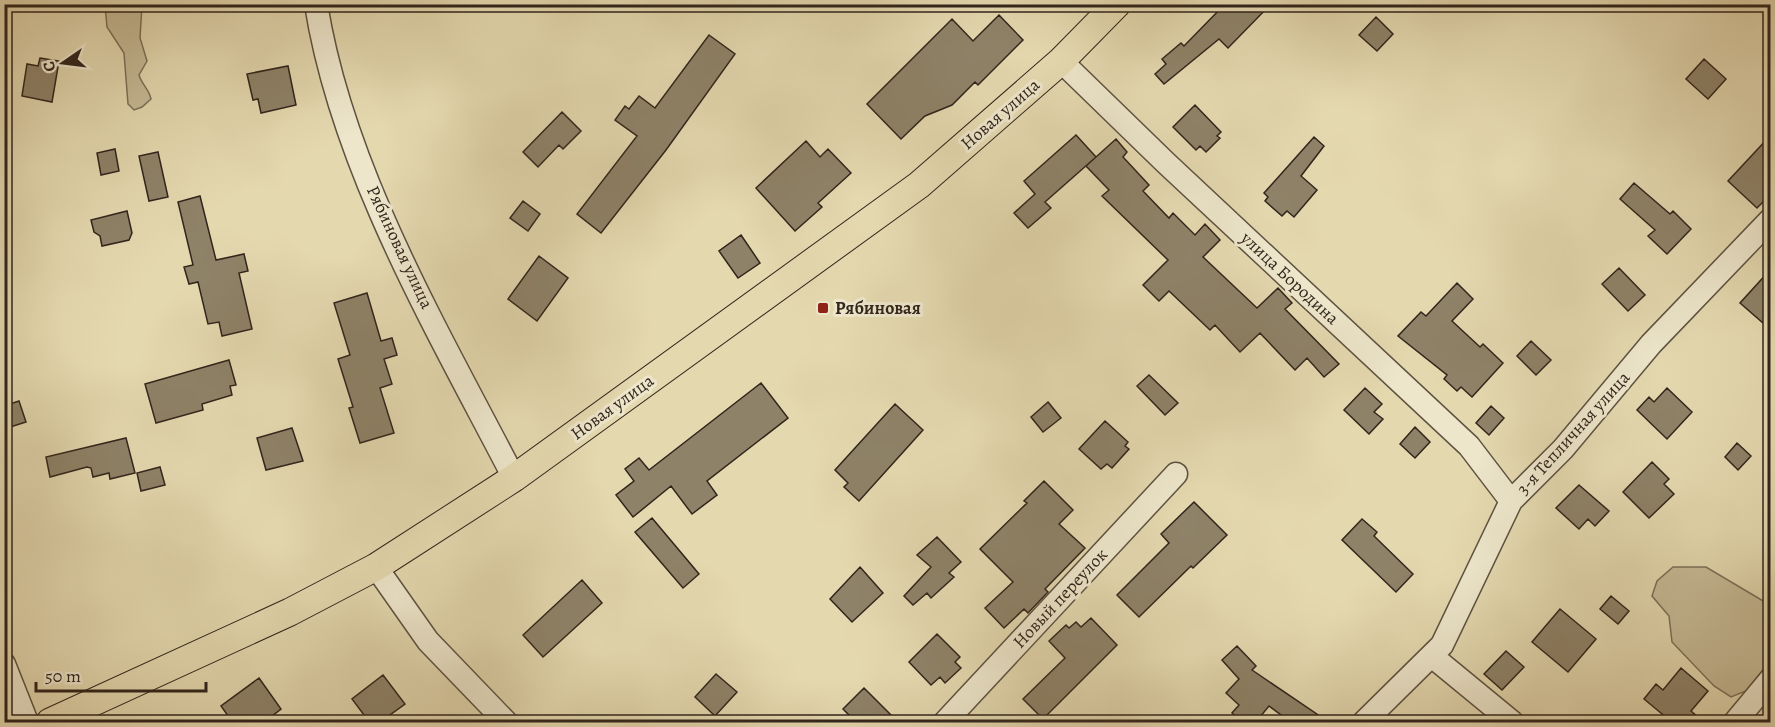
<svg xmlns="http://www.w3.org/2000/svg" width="1775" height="727" font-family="Alegreya,serif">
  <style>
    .green { fill: #c6ba96; stroke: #7c7059; stroke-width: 1.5 }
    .building { fill: #8e8268; stroke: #31251c; stroke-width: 1.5 }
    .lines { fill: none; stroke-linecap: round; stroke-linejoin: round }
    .minor-casing { stroke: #5e5241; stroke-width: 25 }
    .major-casing { stroke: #31251c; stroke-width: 29 }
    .minor { stroke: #ede6cb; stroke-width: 22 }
    .major { stroke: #e4d8af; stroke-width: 27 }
    .poi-dot { fill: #8f2418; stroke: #ede6cb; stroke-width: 2 }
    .labels { text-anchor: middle; stroke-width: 6; stroke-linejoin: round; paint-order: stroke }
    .street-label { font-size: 18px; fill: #31251c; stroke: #ede6cb }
    .poi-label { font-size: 18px; font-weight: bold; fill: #31251c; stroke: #ede6cb; text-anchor: start }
  </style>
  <rect width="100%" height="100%" fill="#e4d8af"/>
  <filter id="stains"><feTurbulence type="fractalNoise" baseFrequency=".00333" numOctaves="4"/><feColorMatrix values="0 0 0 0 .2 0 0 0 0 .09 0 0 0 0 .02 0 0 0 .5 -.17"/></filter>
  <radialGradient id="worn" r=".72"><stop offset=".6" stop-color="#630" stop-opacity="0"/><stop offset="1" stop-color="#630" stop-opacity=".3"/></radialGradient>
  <path class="green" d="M105,5H142L140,38L147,61L139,75C142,85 149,89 151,99L142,107L134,110L128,104L124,53L107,27Z
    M1673,567H1706L1770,605V661L1746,691L1731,697L1714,686L1672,642L1669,616L1652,596L1657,581Z"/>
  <path class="building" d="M1225,4H1271L1228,48L1219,39L1164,84L1155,74L1166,64L1162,59L1181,43L1184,46Z
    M999,15L1023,40L978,85L975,82L952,105L925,116L901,139L867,104L952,19L973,41Z
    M1376,17L1393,34L1377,51L1359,35Z
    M709,35L735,54L666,150L601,233L577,214L637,136L615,120L625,106L629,109L639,96L655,108Z
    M40,58L59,61L52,102L22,96L27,64L38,66Z
    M1704,59L1726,79L1708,99L1686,79Z
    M288,66L296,105L261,113L258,99L253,100L247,74Z
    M1195,105L1221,132L1217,136L1220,138L1206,152L1200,146L1196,150L1173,127Z
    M562,112L581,131L563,149L559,145L538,167L523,152Z
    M1076,135L1096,157L1045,202L1051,208L1028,228L1014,213L1035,194L1024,181Z
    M1770,136V195L1757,208L1728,181Z
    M1314,137L1324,146L1301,176L1317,190L1294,217L1287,211L1282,216L1265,201L1268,197L1264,193Z
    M1116,139L1127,152L1123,157L1149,185L1143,191L1169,218L1173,213L1195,235L1205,224L1220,240L1203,257L1257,308L1278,288L1292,303L1285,309L1339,364L1324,377L1307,358L1295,370L1260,333L1240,352L1215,325L1210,330L1169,291L1159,301L1143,285L1168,260L1102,196L1109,190L1086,166Z
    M806,141L820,157L828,149L851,173L818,203L822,207L795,231L756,188Z
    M115,149L119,171L101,175L97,153Z
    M158,152L168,197L149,201L139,156Z
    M1634,183L1670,214L1673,211L1691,229L1667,254L1648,236L1655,230L1620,199Z
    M200,196L216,260L244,254L248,271L239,273L252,329L222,336L219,322L208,324L198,282L189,284L184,267L193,265L178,202Z
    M523,201L540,214L528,231L510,218Z
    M127,211L132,233L129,240L102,246L100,236L94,232L91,220Z
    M741,235L760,263L738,278L719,251Z
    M539,256L568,278L537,321L508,299Z
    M1619,268L1645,295L1628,311L1602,284Z
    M1770,270V329L1740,303Z
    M1457,283L1473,299L1452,321L1480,347L1483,344L1503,363L1472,397L1461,387L1457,391L1444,379L1447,375L1398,336L1421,312L1426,316Z
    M367,293L381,341L392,338L397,355L384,359L392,384L380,388L394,433L360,443L349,408L353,407L338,359L350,355L334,303Z
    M1531,341L1551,360L1536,375L1517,356Z
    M229,360L236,385L230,386L232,395L202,404L203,410L156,423L145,384Z
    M1149,375L1178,403L1165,415L1137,386Z
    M761,383L788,418L707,481L717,495L692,514L671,486L633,517L616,495L634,481L625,469L639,458L649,470Z
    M1365,388L1382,404L1374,412L1383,419L1369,434L1344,410Z
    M1667,388L1692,412L1667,439L1637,410L1649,397L1654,402Z
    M19,401L26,422L4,429V406Z
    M1048,402L1061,418L1043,432L1031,417Z
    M895,404L923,430L859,501L844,487L848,483L835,470Z
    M1491,406L1504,418L1489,435L1476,423Z
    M1105,421L1128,442L1125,446L1129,449L1112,468L1107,464L1101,469L1079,449Z
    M1415,427L1430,442L1415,458L1400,444Z
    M292,428L303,461L266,470L257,438Z
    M126,438L135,473L110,479L109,473L93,477L91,468L87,467L50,477L46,457Z
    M1737,443L1751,456L1738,470L1725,457Z
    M1652,462L1669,479L1664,484L1674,494L1649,518L1623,492Z
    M160,467L165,485L141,491L137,473Z
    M1044,481L1073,510L1059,524L1085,548L1045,589L1048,592L1028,613L1024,609L1004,628L985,608L1013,582L980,549L1027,503L1024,501Z
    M1579,485L1609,511L1595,526L1588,519L1579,529L1556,508Z
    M1194,502L1227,535L1193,568L1191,566L1139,617L1117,595L1169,543L1161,534Z
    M652,518L699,574L683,588L635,532Z
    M1362,519L1377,532L1374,536L1413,574L1396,592L1342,540Z
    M937,537L961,562L949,573L954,577L931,598L927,593L913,605L904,596L931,567L917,555Z
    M860,567L883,593L852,622L830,599Z
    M582,580L602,603L543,657L523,635Z
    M1611,596L1629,611L1618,624L1600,609Z
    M1560,609L1596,639L1568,672L1532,642Z
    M1091,618L1117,645L1043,719L1023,699L1065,658L1049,641L1066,625L1069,628L1076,622L1081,627Z
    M937,634L960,657L955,662L961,668L945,683L940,677L931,685L909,662Z
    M1237,646L1256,666L1252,670L1330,723H1292L1269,706L1255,723H1244L1232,713L1239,705L1226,693L1239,679L1222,660Z
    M1506,651L1524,667L1502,690L1484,674Z
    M1681,668L1708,691L1691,711L1705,723H1673L1644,699L1656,684L1663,690Z
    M716,674L737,692L715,716L695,697Z
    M383,675L405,704L390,715L396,723H370L352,699Z
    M259,678L281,709L263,723H233L221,706Z
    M864,688L899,723H857L843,709Z"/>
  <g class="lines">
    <defs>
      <path id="minor" d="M316,4C342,169 438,331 514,478
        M1061,61L1166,163L1469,446L1511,501
        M376,567L428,641L506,722
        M1433,657L1512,722
        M4,664L27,722
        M945,722L1176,474
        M1364,722L1442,645L1511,501L1563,449L1651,344L1770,220
        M1735,722L1770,680"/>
      <path id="major" d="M50,722L290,612L376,567L514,478L919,185L1061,61L1117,4"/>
    </defs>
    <use href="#minor" class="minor-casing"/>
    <use href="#major" class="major-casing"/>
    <use href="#minor" class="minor"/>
    <use href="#major" class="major"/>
  </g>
  <rect class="poi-dot" x="817" y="302" width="12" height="12" rx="3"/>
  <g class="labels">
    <g class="street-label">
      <text transform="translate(1000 114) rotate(-41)" y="6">Новая улица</text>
      <text transform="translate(400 247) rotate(65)" y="6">Рябиновая улица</text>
      <text transform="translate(1290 278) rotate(43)" y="6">улица Бородина</text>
      <text transform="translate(612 407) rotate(-36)" y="6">Новая улица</text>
      <text transform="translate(1573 433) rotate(-48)" y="6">3-я Тепличная улица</text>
      <text transform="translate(1060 598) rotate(-47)" y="6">Новый переулок</text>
    </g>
    <g class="poi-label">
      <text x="835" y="314">Рябиновая</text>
    </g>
  </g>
  <rect width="1775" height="727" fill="none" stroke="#e4d8af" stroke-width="24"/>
  <rect x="6" y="6" width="1763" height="715" fill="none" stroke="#31251c" stroke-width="3"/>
  <rect x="12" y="12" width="1751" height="703" fill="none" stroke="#31251c" stroke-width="1.5"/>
  <g transform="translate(63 63) rotate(256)" stroke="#ede6cb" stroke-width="4.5" paint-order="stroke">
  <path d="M0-4.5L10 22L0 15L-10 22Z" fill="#31251c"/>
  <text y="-9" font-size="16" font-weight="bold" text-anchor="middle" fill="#31251c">С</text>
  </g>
  <path d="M36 682v9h170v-9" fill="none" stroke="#31251c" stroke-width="3"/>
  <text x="45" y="682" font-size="18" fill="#31251c" stroke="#ede6cb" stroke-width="4.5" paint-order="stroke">50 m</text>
  <rect width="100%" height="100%" filter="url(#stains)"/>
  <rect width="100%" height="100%" fill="url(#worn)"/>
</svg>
